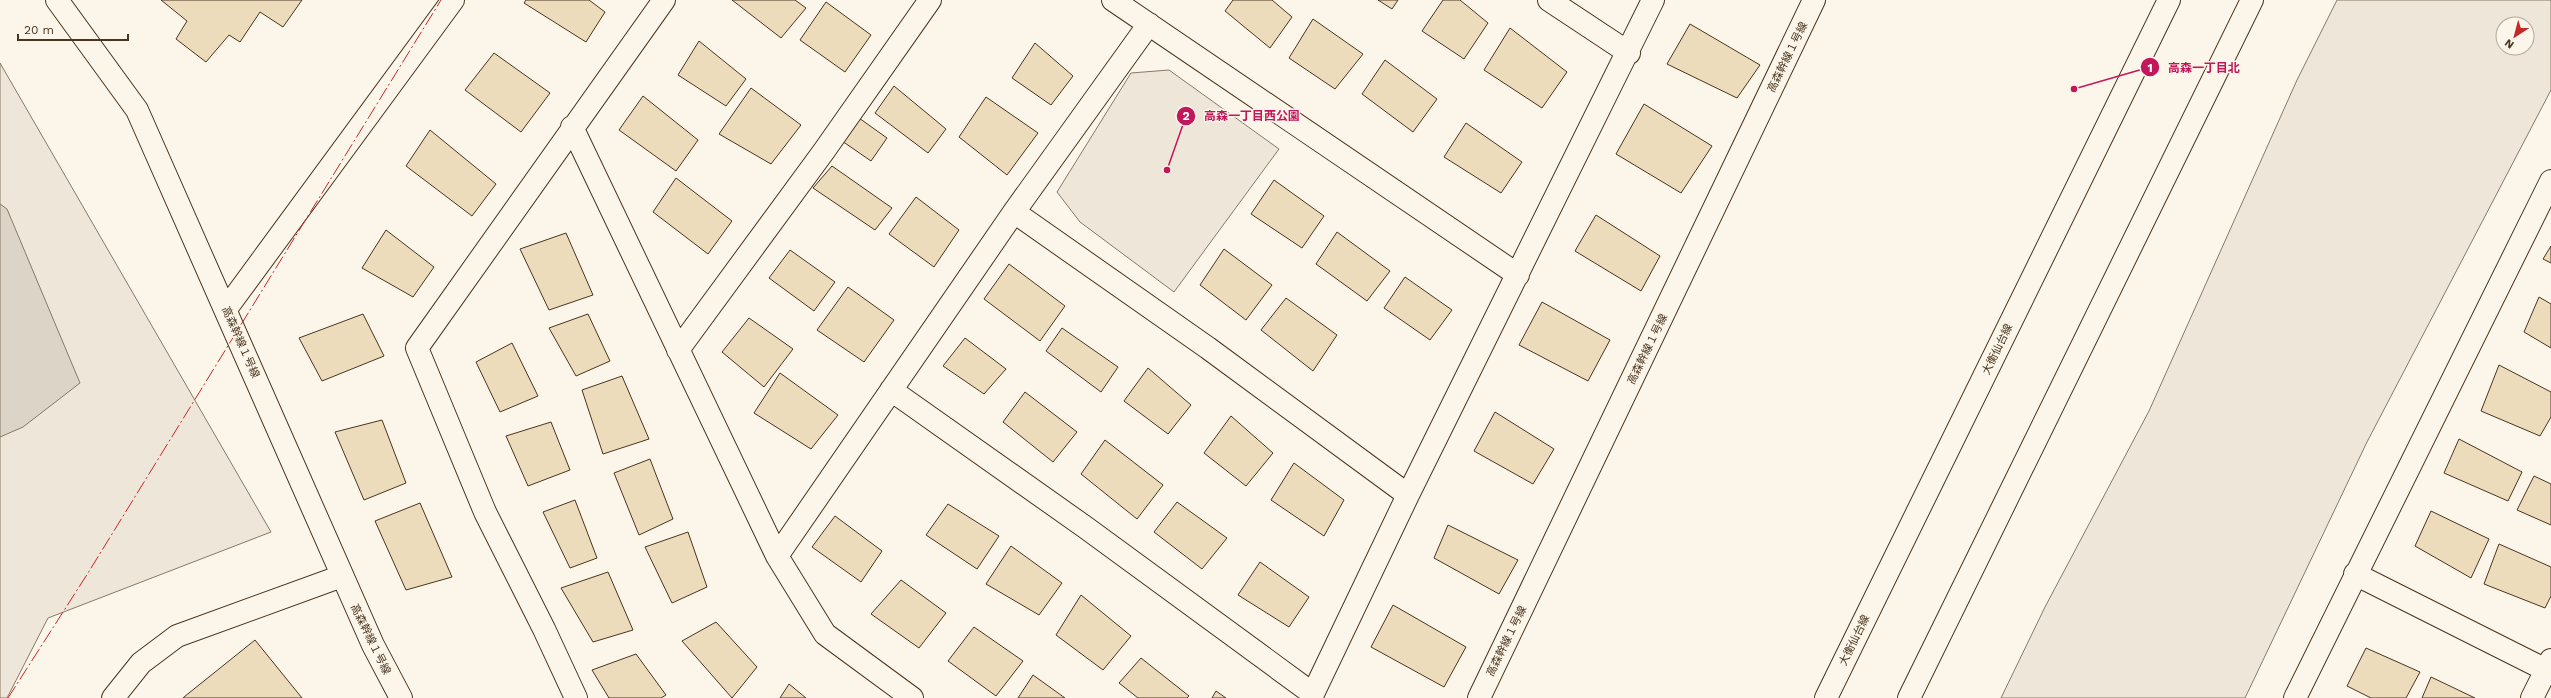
<svg xmlns="http://www.w3.org/2000/svg" width="2551" height="698" font-family="'Work Sans','Noto Sans JP',sans-serif">
  <style>
    .green { fill: #ede6d9; stroke: #887966; fill-rule: evenodd }
    .water { fill: #dcd4c6; stroke: #887966 }
    .building { fill: #ecdcbc; stroke: #4a3520 }
    .lines { fill: none; stroke-linecap: round; stroke-linejoin: round }
    .minor-casing { stroke: #4a3520; stroke-width: 24 }
    .major-casing { stroke: #4a3520; stroke-width: 24 }
    .minor { stroke: #fbf6e9; stroke-width: 22 }
    .major { stroke: #fbf6e9; stroke-width: 22 }
    .power { stroke: #c62828; stroke-width: 1; stroke-dasharray: 14 3 2 3; stroke-linecap: butt }
    .labels { text-anchor: middle; stroke-width: 3; stroke-linejoin: round; paint-order: stroke }
    .street-label { font-size: 11px; fill: #4a3520; stroke: #fbf6e9 }
    .leader { fill: none; stroke: #c2185b; stroke-width: 1.5 }
    .callout-dot { fill: #c2185b; stroke: #fbf6e9; stroke-width: 1.5 }
    .mark-label { font-size: 12px; text-anchor: middle; font-weight: bold; fill: #fff }
    .callout-label { font-size: 12px; text-anchor: middle; font-weight: bold; fill: #c2185b; stroke: #fbf6e9; stroke-width: 3; stroke-linejoin: round; paint-order: stroke }
  </style>
  <rect width="100%" height="100%" fill="#fbf6e9"/>
  <path class="green" d="M2337,0H2551V90L2367,442L2245,698H2001L2045,607L2149,411L2297,80ZM2503,24H2527V48H2503Z
    M0,63L271,532L48,618L7,698H0Z
    M1169,70L1279,149L1174,292L1080,222L1057,192L1131,73Z"/>
  <path class="water" d="M0,204L7,209L80,383L23,427L0,437Z"/>
  <path class="building" d="M161,0H302L283,27L260,12L240,42L229,35L206,62L176,39L187,21Z
    M526,0H589L605,12L586,42L524,3Z
    M732,0H795L806,8L781,38Z
    M1233,0H1272L1292,17L1270,48L1225,11Z
    M1378,0H1398L1392,9Z
    M1443,0H1460L1488,23L1464,59L1422,31Z
    M826,2L871,35L845,72L800,40Z
    M1313,19L1363,54L1335,89L1289,58Z
    M1690,24L1760,65L1737,98L1667,64Z
    M1510,28L1567,72L1542,108L1484,70Z
    M699,41L746,79L726,106L678,75Z
    M1035,43L1073,76L1051,105L1012,78Z
    M494,53L550,93L521,132L465,90Z
    M1385,60L1437,99L1413,132L1362,94Z
    M894,86L946,129L928,153L875,113Z
    M751,88L801,125L771,164L719,134Z
    M643,96L698,140L676,171L619,130Z
    M986,97L1038,133L1007,175L959,137Z
    M1644,104L1712,146L1681,193L1616,154Z
    M859,118L887,138L871,161L842,141Z
    M1466,123L1522,162L1501,193L1444,157Z
    M430,130L496,184L472,216L406,166Z
    M832,166L892,208L875,230L813,188Z
    M676,178L732,221L708,254L653,212Z
    M1274,180L1324,216L1302,248L1251,214Z
    M916,197L959,230L934,267L889,234Z
    M1596,215L1660,256L1641,291L1575,251Z
    M386,230L434,267L413,297L362,268Z
    M1337,232L1390,271L1367,301L1316,264Z
    M566,233L593,295L549,310L520,249Z
    M2551,246V263L2543,259Z
    M1224,249L1272,285L1246,320L1200,285Z
    M790,250L835,282L814,311L769,278Z
    M1009,264L1065,306L1040,341L984,299Z
    M1405,277L1452,310L1430,340L1384,308Z
    M848,287L894,320L864,362L817,330Z
    M2539,297L2551,304V348L2524,332Z
    M1286,298L1337,335L1313,371L1261,330Z
    M1542,302L1610,340L1588,381L1519,345Z
    M363,314L384,356L322,381L299,338Z
    M588,314L610,361L576,376L549,328Z
    M749,318L793,349L764,387L722,352Z
    M1062,328L1118,367L1101,392L1046,351Z
    M965,338L1006,369L984,394L943,366Z
    M512,343L538,396L500,412L476,362Z
    M2499,365L2551,392V417L2540,436L2481,411Z
    M1148,368L1191,405L1168,434L1124,401Z
    M780,373L838,415L811,449L754,413Z
    M622,376L649,439L603,454L582,390Z
    M1025,392L1077,432L1053,462L1003,422Z
    M1495,412L1554,449L1533,484L1474,451Z
    M1231,416L1273,453L1246,486L1204,453Z
    M382,420L406,483L364,500L335,432Z
    M551,422L570,470L528,486L506,436Z
    M2459,439L2522,472L2508,501L2444,473Z
    M1105,440L1163,485L1137,519L1081,474Z
    M650,459L673,519L639,535L614,473Z
    M1294,463L1344,500L1324,536L1271,500Z
    M2534,476L2551,484V525L2517,510Z
    M575,500L597,558L570,568L543,512Z
    M1177,502L1227,538L1202,569L1154,532Z
    M420,503L452,577L406,590L375,521Z
    M948,504L999,536L977,569L926,535Z
    M2431,511L2489,539L2471,578L2415,546Z
    M835,516L882,551L861,582L812,547Z
    M1448,525L1518,560L1499,594L1434,558Z
    M688,532L707,587L672,603L645,547Z
    M2499,544L2551,567V596L2545,608L2484,584Z
    M1011,546L1062,583L1039,615L986,584Z
    M1260,562L1309,597L1289,627L1238,595Z
    M608,572L633,630L593,642L561,588Z
    M901,580L946,613L919,648L871,614Z
    M1081,595L1131,636L1103,670L1056,635Z
    M1393,605L1466,647L1444,687L1371,647Z
    M716,622L757,667L732,698L682,641Z
    M974,627L1023,661L996,696L948,661Z
    M255,640L302,698H183L184,697Z
    M2366,648L2420,672L2406,698H2371L2347,686Z
    M636,654L666,695L661,698H609L592,670Z
    M1141,658L1189,696L1187,698H1138L1119,683Z
    M1033,675L1065,698H1018Z
    M2431,677L2475,698H2422Z
    M789,684L806,698H780Z
    M1216,691L1226,698H1212Z"/>
  <g class="lines">
    <defs>
      <path id="minor" d="M57,0L137,110L373,645L401,698
        M1113,0L1518,275
        M1549,0L1629,53
        M572,127L777,556L825,634L912,698
        M1014,212L1208,348L1408,495
        M226,309L453,0
        M678,350L824,151L930,0
        M891,390L1085,527L1313,694
        M777,556L1014,212L1149,24
        M2355,574L2546,670
        M113,698L141,663L177,636L342,576
        M576,698L544,629L485,512L417,348L664,0
        M1311,698L1408,495L1653,0
        M1479,698L1814,0
        M2295,698L2551,181
        M2532,698L2551,660"/>
      <path id="major" d="M1826,698L2169,0
        M1909,698L2252,0"/>
    </defs>
    <use href="#minor" class="minor-casing"/>
    <use href="#major" class="major-casing"/>
    <use href="#minor" class="minor"/>
    <use href="#major" class="major"/>
    <path class="power" d="M8,698L88,573L441,0"/>
  </g>
  <g class="labels">
    <g class="street-label">
      <text transform="translate(1787 57) rotate(-64)" y="4">高森幹線１号線</text>
      <text transform="translate(241 342) rotate(66)" y="4">高森幹線１号線</text>
      <text transform="translate(1647 349) rotate(-64)" y="4">高森幹線１号線</text>
      <text transform="translate(1997 349) rotate(-64)" y="4">大衡仙台線</text>
      <text transform="translate(371 639) rotate(64)" y="4">高森幹線１号線</text>
      <text transform="translate(1854 640) rotate(-64)" y="4">大衡仙台線</text>
      <text transform="translate(1506 641) rotate(-64)" y="4">高森幹線１号線</text>
    </g>
  </g>
  <path class="leader" d="M2074 89L2150 67M1167 170L1186 116"/>
  <g class="callout-dot">
    <circle cx="2074" cy="89" r="4"/>
    <circle cx="1167" cy="170" r="4"/>
    <circle cx="2150" cy="67" r="10"/>
    <circle cx="1186" cy="116" r="10"/>
  </g>
  <g class="mark-label">
    <text x="2150" y="72">1</text>
    <text x="1186" y="120">2</text>
  </g>
  <g class="callout-label">
    <text x="2204" y="72">高森一丁目北</text>
    <text x="1252" y="120">高森一丁目西公園</text>
  </g>
  <g transform="translate(2515 36) rotate(216)"><circle r="19" fill="#fbf6e9" stroke="#b4a999"/>
  <path d="M0-3L7 15L0 10L-7 15Z" fill="#c62828"/>
  <text y="-6" font-size="11" font-weight="bold" text-anchor="middle" fill="#4a3520">N</text>
  </g>
  <path d="M18 34v6h110v-6" fill="none" stroke="#4a3520" stroke-width="2"/>
  <text x="24" y="34" font-size="12" fill="#4a3520" stroke="#fbf6e9" stroke-width="3" paint-order="stroke">20 m</text>
</svg>
